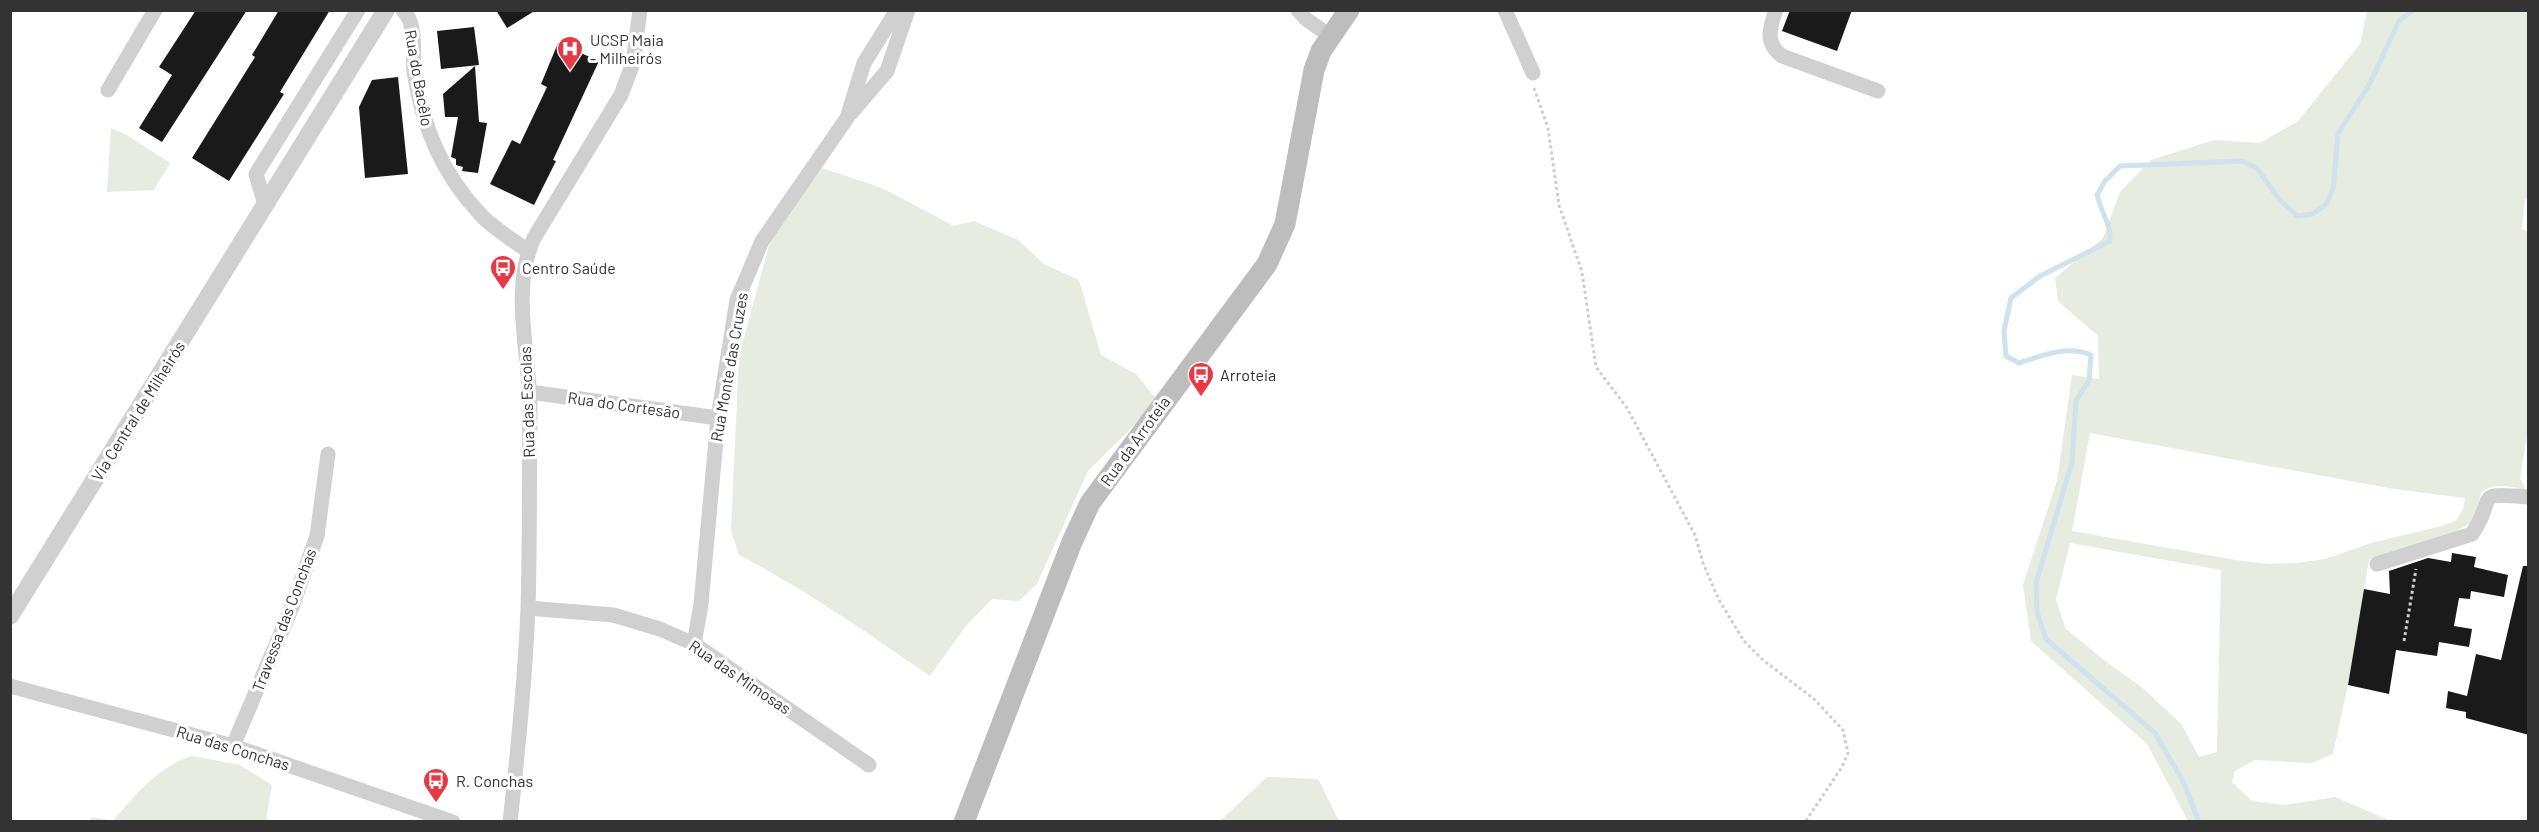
<svg xmlns="http://www.w3.org/2000/svg" width="2539" height="832" font-family="Barlow,sans-serif">
  <style>
    .green { fill: #e6ecdf; fill-rule: evenodd }
    .lines { fill: none; stroke-linecap: round; stroke-linejoin: round }
    .stream { stroke: #cfe2ee; stroke-width: 5 }
    .building { fill: #1a1a1a }
    .path { stroke: #cdcdcd; stroke-width: 3; stroke-dasharray: 3 3; stroke-linecap: butt }
    .minor { stroke: #d0d0d0; stroke-width: 15 }
    .tertiary { stroke: #d0d0d0; stroke-width: 18 }
    .secondary { stroke: #bdbdbd; stroke-width: 21 }
    .labels { text-anchor: middle; stroke-width: 6; stroke-linejoin: round; paint-order: stroke }
    .poi-label { font-size: 16px; fill: #333; stroke: #fff; text-anchor: start }
    .street-label { font-size: 16px; fill: #333; stroke: #fff }
  </style>
  <rect width="100%" height="100%" fill="#fff"/>
  <path class="green" d="M2367,11H2528V200L2525,199L2522,229L2528,232V430L2520,478L2526,490C2508,486 2497,482 2481,492C2479,500 2478,512 2473,519C2464,536 2390,550 2369,560L2348,685L2333,754L2312,763L2255,760L2235,771L2232,782L2252,801L2285,805L2335,797L2391,821H2188L2147,744L2031,641L2023,585L2057,481L2072,375L2099,379L2098,336L2058,301L2055,278L2103,238L2120,192L2151,160L2214,140L2260,143L2298,121L2360,44ZM2090,433L2394,489L2465,498L2463,509L2457,520L2442,526L2371,543L2325,559L2296,563L2268,564L2236,560L2072,531ZM2070,543L2221,570L2217,752L2199,757L2182,725L2144,689L2104,660L2065,628L2056,599Z
    M111,128L127,135L170,163L154,190L107,192Z
    M822,168L882,188L954,226L974,221L1018,240L1044,264L1079,280L1101,355L1136,374L1158,401L1088,471L1037,584L1019,601L992,599L965,627L930,676C868,633 806,590 739,555L731,530L739,357L772,234Z
    M192,756L240,765L272,785L266,821H89L92,817L113,821C134,796 160,765 192,756Z
    M1267,777L1318,779L1339,821H1220Z"/>
  <g class="lines">
    <path class="stream" d="M2199,822L2183,781L2155,733L2046,639L2037,612L2036,583L2072,462L2076,401L2089,380L2091,355C2066,345 2044,355 2019,363L2006,356L2004,331L2011,298L2040,276L2110,241C2111,224 2101,212 2097,195L2105,181L2120,166L2242,161L2257,168L2278,198L2297,216L2313,214L2326,204L2333,189L2338,134L2370,83L2399,21L2413,10"/>
  </g>
  <path class="building" d="M196,10H247L162,142L139,128L172,75L159,67Z
    M279,10H330L280,92L284,94L229,181L192,158L255,57L252,55Z
    M496,10H536L507,28Z
    M1790,10H1852L1837,51L1782,31Z
    M474,27L479,65L441,69L437,31Z
    M558,43L599,61L553,160L556,161L534,205L490,184L512,140L520,144L547,87L541,84Z
    M475,66L479,122L487,123L478,173L462,171L463,167L456,165V159L451,157L458,117H445L443,94Z
    M398,77L408,174L365,178L359,107L372,80Z
    M2452,553L2476,557L2474,567L2508,575L2504,597L2471,591L2470,599L2459,598L2454,626L2472,629L2469,647L2439,642L2437,656L2396,650L2389,694L2348,685L2364,589L2390,594L2389,571L2428,558L2451,562Z
    M2523,566H2529V735L2466,718V712L2446,708L2448,691L2467,696L2476,654L2501,660Z"/>
  <g class="lines">
    <path class="path" d="M1534,88L1548,128L1559,205L1582,272L1596,367L1627,408L1695,535L1703,563L1719,600L1744,641L1763,660L1814,699L1843,730L1848,753L1842,767L1805,822
      M2404,641L2416,569"/>
    <path class="minor" d="M403,10C418,26 412,53 414,72C423,128 442,174 481,215C494,229 513,240 528,251
      M1298,10L1306,19L1330,36
      M1505,10L1533,73
      M1776,10C1769,29 1765,43 1782,56L1878,91
      M108,90L155,10
      M851,113L887,71L908,10
      M265,205L256,174L358,10
      M530,392L718,418
      M2377,564L2472,534C2498,496 2471,492 2528,497
      M528,608L613,615L660,629L694,644L869,765
      M694,644L701,604L718,418L737,300L762,241L847,118L864,63L897,10
      M10,686L233,746L453,822
      M233,746L292,607L317,536L328,454
      M510,822C518,751 525,680 528,609C530,542 529,475 530,409C530,353 510,291 534,238L621,95L633,63L640,10"/>
    <path class="tertiary" d="M10,616L386,10"/>
    <path class="secondary" d="M964,822L1072,542L1090,503L1267,264L1285,224L1314,70L1321,51L1349,10"/>
  </g>
  <defs>
    <symbol id="hospital-pin" viewBox="-11 -11 22 30"><path d="M0 17L-7.5 6A9.5 9.5 0 1 1 7.5 6Z" fill="#e63946" stroke="#fff"/><path d="M-5-5h3v3.5h4V-5h3V5h-3V1.5h-4V5h-3Z" fill="#fff"/></symbol>
    <symbol id="bus-pin" viewBox="-11 -11 22 30"><path d="M0 17L-7.5 6A9.5 9.5 0 1 1 7.5 6Z" fill="#e63946" stroke="#fff"/><path d="M-5-6H5V4H4V6H2V4H-2V6H-4V4H-5ZM-3.5-4V0h7V-4ZM-3.5 1.2v1.5H-2V1.2ZM2 1.2v1.5H3.5V1.2Z" fill="#fff"/></symbol>
  </defs>
  <g fill-rule="evenodd">
    <use href="#hospital-pin" x="555" y="34" width="30" height="40"/>
    <use href="#bus-pin" x="488" y="253" width="30" height="40"/>
    <use href="#bus-pin" x="1186" y="360" width="30" height="40"/>
    <use href="#bus-pin" x="421" y="766" width="30" height="40"/>
  </g>
  <g class="labels">
    <g class="poi-label">
      <text x="590" y="46">UCSP Maia<tspan x="590" dy="18">- Milheirós</tspan></text>
      <text x="522" y="274">Centro Saúde</text>
      <text x="1220" y="381">Arroteia</text>
      <text x="456" y="787">R. Conchas</text>
    </g>
    <g class="street-label">
      <text transform="translate(419 78) rotate(80)" y="6">Rua do Bacêlo</text>
      <text transform="translate(729 367) rotate(-80)" y="6">Rua Monte das Cruzes</text>
      <text transform="translate(527 402) rotate(-92)" y="6">Rua das Escolas</text>
      <text transform="translate(624 405) rotate(8)" y="6">Rua do Cortesão</text>
      <text transform="translate(138 411) rotate(-58)" y="6">Via Central de Milheirós</text>
      <text transform="translate(1135 441) rotate(-54)" y="6">Rua da Arroteia</text>
      <text transform="translate(284 620) rotate(-69)" y="6">Travessa das Conchas</text>
      <text transform="translate(740 677) rotate(34)" y="6">Rua das Mimosas</text>
      <text transform="translate(233 748) rotate(17)" y="6">Rua das Conchas</text>
    </g>
  </g>
  <rect width="2539" height="832" fill="none" stroke="#333333" stroke-width="24"/>
</svg>
